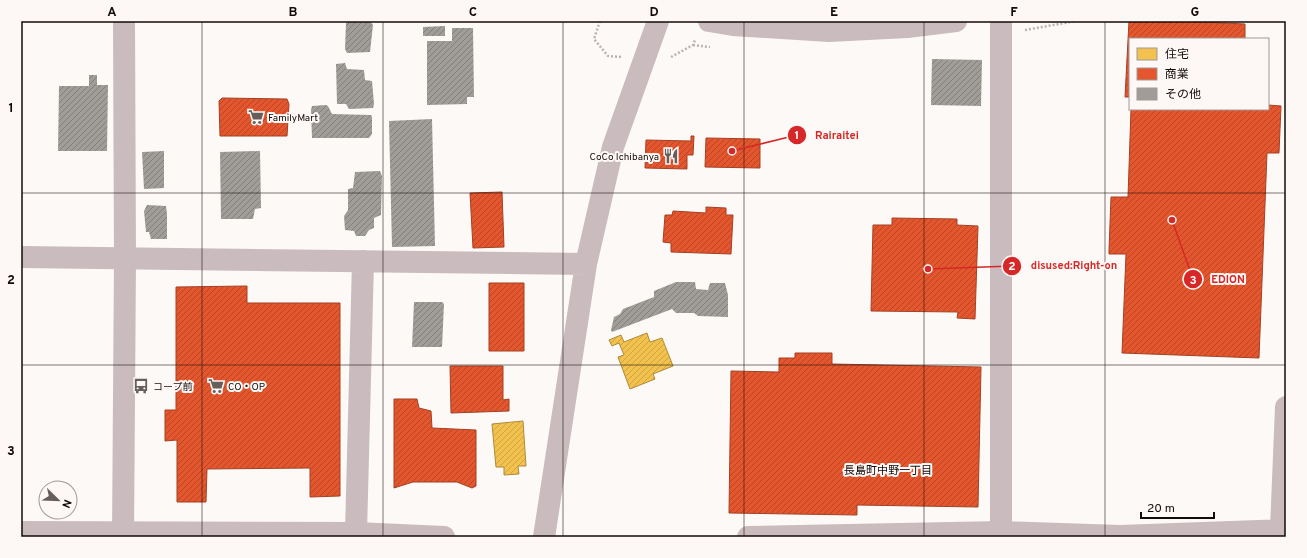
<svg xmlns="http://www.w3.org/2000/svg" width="1307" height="558" font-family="Overpass,'Noto Sans JP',sans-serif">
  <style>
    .homes { fill: url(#homes-hatch); stroke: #af8a39 }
    .shops { fill: url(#shops-hatch); stroke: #a54023 }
    .building { fill: url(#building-hatch) }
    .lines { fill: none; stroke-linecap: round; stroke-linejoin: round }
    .path { stroke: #bbb2b3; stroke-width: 2.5; stroke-dasharray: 2 2; stroke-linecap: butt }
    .minor { stroke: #c9bbbe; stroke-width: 22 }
    .grid { fill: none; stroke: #130b09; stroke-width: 1; stroke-opacity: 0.55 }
    .labels { text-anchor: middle; stroke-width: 4; stroke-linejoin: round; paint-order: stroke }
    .poi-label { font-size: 10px; fill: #130b09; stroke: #fdf8f6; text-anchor: start }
    .neighbourhood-label { font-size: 11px; fill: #130b09; stroke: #fdf8f6 }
    .leader { fill: none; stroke: #d62828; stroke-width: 1.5 }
    .callout-dot { fill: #d62828; stroke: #fdf8f6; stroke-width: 1.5 }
    .mark-label { font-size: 12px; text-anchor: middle; font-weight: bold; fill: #fff }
    .callout-label { font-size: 11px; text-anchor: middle; font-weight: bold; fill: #d62828; stroke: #fdf8f6; stroke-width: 4; stroke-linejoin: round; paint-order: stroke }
    .neatline { fill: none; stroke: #130b09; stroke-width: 1.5 }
    .grid-label { font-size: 13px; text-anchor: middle; font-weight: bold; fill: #130b09 }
  </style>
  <defs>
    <pattern id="homes-hatch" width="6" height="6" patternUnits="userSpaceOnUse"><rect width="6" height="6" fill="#f2c14e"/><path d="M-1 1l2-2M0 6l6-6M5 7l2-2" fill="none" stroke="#cfa443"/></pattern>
    <pattern id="shops-hatch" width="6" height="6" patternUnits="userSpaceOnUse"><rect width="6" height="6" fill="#e4572e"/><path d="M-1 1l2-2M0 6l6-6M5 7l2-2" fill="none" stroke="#b84625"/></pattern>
    <pattern id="building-hatch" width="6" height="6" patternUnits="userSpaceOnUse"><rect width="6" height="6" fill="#a09d99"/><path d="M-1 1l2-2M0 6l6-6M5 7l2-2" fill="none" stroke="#817e7b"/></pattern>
  </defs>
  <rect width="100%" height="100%" fill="#fcf9f7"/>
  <path class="homes" d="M647,333L650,342L662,338L673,366L653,374L655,379L630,389L618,357L624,355L619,343L612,346L609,340L621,335L624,342Z
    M523,421L526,466H518L519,474L504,475V467H496L492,424Z"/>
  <path class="shops" d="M1129,21H1180L1245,24V39H1130V97H1125Z
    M222,98L287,99L289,104L287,136H220L219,101Z
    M1268,105L1281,106L1279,153H1267L1259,358L1122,353L1126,254H1109V250L1111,197H1128L1131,109H1268Z
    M691,136H694L693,155H687V169L645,168L646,140L691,141Z
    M706,138L760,139V168L705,167Z
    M502,192L504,247L473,248L470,193Z
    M706,207L726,208V215H733L731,254L671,252V243L663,242L665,215H672L673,211L706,213Z
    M892,218L957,219V225L978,226L975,319L957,318L958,312L871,311L873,225H892Z
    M489,283H524V351H489Z
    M247,286V303H340V496L310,497V468L207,469L206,502H177V440L165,441V410H176V287Z
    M795,353H832V364L981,367L978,507L857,505V515L729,513L731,371L779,372V358H795Z
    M450,366H503V400L509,399V411L451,413Z
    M394,399H417L419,408L431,411L432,428L476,430V486L472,488L457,482H413L394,488Z"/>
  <path class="building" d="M350,21H370L373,25L370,52L347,53L345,49L346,23Z
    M445,26V36H423V27Z
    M452,28H473L474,97H467V104L427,105V41H452Z
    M932,59L982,60L981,106L931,105Z
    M345,63L347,69L364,70L365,80L372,81L374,104L373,108L349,109L346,104H337L336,64Z
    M89,75H97V85H108L107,151H58L59,86H89Z
    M326,105L328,106L332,114L371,115L372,117V134L369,138H312L311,110L312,106Z
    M432,119L435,246L392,247L389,121Z
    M164,151V188L144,189L142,152Z
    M260,151L261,208L255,209L253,219H221L220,152Z
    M380,171L382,176L381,215L374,218V228L369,230L365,236H356L354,231L345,230L344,216L348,210V189L353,188L355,172Z
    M147,205L166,206L167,214V239H151L149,232H146L144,211Z
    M676,282H695L696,289L708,290L710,283H725L728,295V317L698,316L694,313H676L672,309L612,332L611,330L614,317L620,314L623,309L654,297V291Z
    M414,302H442L444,304L442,347H412Z"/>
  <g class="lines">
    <path class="path" d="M600,21L594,39L608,56L621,57
      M1025,30L1076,21
      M693,45L710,47
      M671,57L693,45L695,40"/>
    <path class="minor" d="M709,21L733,25L829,31L907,27L956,21
      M21,257L586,264
      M1281,529L1286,407
      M21,532L356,533L444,537
      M1001,532V21
      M356,533L363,261
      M123,537L125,259L124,21
      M544,537L586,264L613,147L658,21
      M748,537L1001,532L1120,536L1286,530"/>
  </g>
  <path class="grid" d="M202,21V537M383,21V537M563,21V537M744,21V537M924,21V537M1105,21V537M21,193H1286M21,365H1286"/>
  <defs>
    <symbol id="supermarket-bare" viewBox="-9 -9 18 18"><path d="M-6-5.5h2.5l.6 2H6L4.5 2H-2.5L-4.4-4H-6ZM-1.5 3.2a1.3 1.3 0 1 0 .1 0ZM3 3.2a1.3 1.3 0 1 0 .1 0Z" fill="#655e5c" stroke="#fdf8f6" stroke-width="2.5" paint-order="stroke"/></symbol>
    <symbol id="restaurant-bare" viewBox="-9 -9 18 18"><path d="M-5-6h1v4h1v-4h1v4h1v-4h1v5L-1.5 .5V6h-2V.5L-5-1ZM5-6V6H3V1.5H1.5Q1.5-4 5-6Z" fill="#655e5c" stroke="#fdf8f6" stroke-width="2.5" paint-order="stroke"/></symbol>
    <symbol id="bus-bare" viewBox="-9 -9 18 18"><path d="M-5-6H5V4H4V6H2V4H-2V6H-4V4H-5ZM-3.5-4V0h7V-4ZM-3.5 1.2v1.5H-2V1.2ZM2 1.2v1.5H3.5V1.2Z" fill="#655e5c" stroke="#fdf8f6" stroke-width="2.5" paint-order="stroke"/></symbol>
  </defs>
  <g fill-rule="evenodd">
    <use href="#supermarket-bare" x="245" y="106" width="22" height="22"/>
    <use href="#restaurant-bare" x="660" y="145" width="22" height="22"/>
    <use href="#bus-bare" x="130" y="375" width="22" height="22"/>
    <use href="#supermarket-bare" x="205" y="375" width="22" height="22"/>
  </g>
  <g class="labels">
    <g class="poi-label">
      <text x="268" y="121">FamilyMart</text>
      <text x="659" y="160" text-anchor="end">CoCo Ichibanya</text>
      <text x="153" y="390">コープ前</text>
      <text x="228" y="390">CO・OP</text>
    </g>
    <g class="neighbourhood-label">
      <text x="888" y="474">長島町中野一丁目</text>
    </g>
  </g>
  <path class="leader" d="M732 151L797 135M928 269L1012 266M1172 220L1193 279"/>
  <g class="callout-dot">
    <circle cx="732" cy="151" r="4"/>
    <circle cx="928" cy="269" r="4"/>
    <circle cx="1172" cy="220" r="4"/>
    <circle cx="797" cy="135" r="10"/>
    <circle cx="1012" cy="266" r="10"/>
    <circle cx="1193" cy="279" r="10"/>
  </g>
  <g class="mark-label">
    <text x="797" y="139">1</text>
    <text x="1012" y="270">2</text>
    <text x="1193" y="284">3</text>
  </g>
  <g class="callout-label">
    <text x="837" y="139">Rairaitei</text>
    <text x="1074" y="269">disused:Right-on</text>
    <text x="1228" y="283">EDION</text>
  </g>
  <rect width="1307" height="558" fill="none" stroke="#fdf8f6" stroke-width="44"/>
  <rect x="1129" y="38" width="140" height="72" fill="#fdf8f6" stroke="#9f9997"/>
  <rect x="1137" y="48" width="20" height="12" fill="#f2c14e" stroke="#9f9997"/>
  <text x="1165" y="58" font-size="12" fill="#130b09">住宅</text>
  <rect x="1137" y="68" width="20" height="12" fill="#e4572e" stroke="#9f9997"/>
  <text x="1165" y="78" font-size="12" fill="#130b09">商業</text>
  <rect x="1137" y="88" width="20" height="12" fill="#a09d99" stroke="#9f9997"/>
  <text x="1165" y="98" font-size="12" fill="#130b09">その他</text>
  <g transform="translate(58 500) rotate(113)"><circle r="19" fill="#fdf8f6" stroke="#9f9997"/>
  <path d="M0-3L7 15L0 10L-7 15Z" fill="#655e5c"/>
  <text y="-6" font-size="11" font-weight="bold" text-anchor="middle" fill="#130b09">N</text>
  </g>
  <path d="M1141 512v6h73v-6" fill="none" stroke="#130b09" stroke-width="2"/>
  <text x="1147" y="512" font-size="12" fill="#130b09" stroke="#fdf8f6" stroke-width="3" paint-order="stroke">20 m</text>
  <rect x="22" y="22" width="1263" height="514" class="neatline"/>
  <g class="grid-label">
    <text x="112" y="16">A</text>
    <text x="293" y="16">B</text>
    <text x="473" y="16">C</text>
    <text x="654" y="16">D</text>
    <text x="834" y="16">E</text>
    <text x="1014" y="16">F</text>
    <text x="1195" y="16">G</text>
    <text x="11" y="112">1</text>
    <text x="11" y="284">2</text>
    <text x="11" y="455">3</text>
  </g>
</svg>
